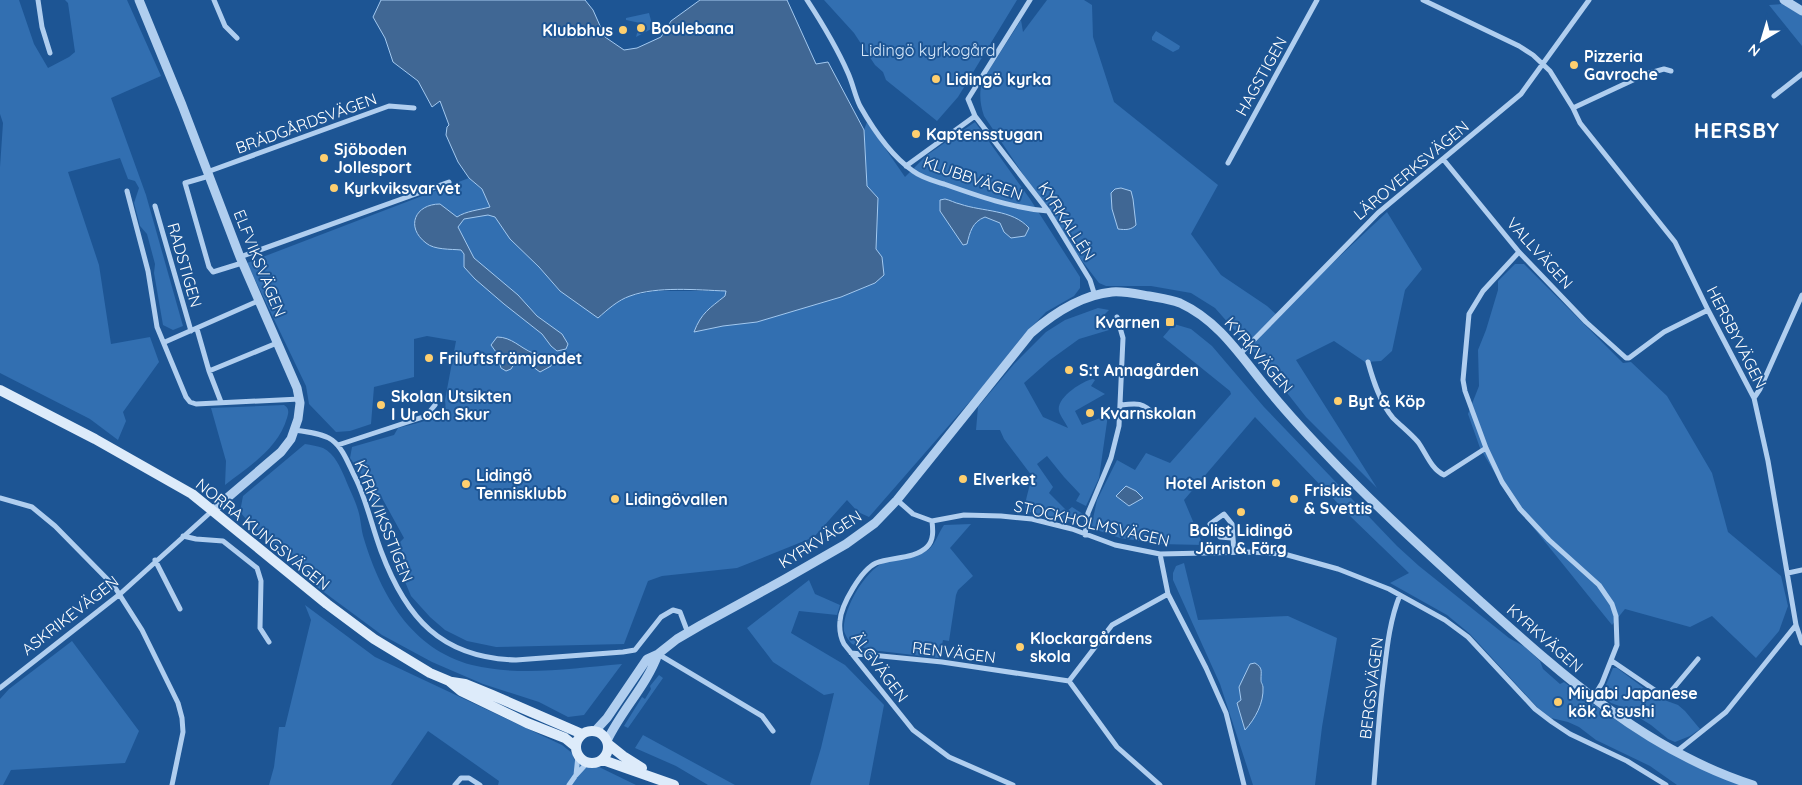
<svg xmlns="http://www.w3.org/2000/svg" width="1802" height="785" font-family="Quicksand,sans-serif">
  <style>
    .green { fill: #326fb1 }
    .water { fill: #406794; stroke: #a3c9f0 }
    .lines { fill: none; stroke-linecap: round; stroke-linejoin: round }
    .minor { stroke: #b0ceef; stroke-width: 5 }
    .tertiary { stroke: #b0ceef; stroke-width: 9 }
    .secondary { stroke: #ddebfa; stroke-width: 10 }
    .poi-dot { fill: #fecf6f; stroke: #1d5594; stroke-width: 2 }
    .labels { text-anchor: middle; stroke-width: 4; stroke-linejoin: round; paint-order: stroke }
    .poi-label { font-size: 16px; font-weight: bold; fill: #fff; stroke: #1d5594; text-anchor: start }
    .park-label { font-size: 16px; fill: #d6e8fa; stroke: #1d5594 }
    .street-label { font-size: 16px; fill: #fff; stroke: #1d5594 }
    .district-label { font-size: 21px; font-weight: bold; letter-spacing: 1px; fill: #fff; stroke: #1d5594 }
  </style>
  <rect width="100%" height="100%" fill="#1d5594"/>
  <path class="green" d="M0,0H19L34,44L48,68L69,57L75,52L68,3L65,0H127L161,76L111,98L146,195L183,326L173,330L163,325L154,273L155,264L147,234L140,226L134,203L139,188L135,181L128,179L120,158L68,172L99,265L111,344L150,337L159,362L123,412L126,421L118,440L90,419L0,373V167L3,123L0,114Z
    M824,0H1017L958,97L937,121L886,80L883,72L875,65L854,33Z
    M1047,0H1084L1092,5L1093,37L1114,102L1218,185L1191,234L1221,275L1267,306L1277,315L1387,212L1422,269L1405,290L1392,351L1381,361L1365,362L1334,341L1296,360L1377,488L1306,417L1262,361L1215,308L1191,293L1151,286H1106L1099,283L1076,253L984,116C980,104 979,94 982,81L1021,20L1023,32Z
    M1782,4L1802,15V46L1769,5Z
    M649,13L653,28L636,37L640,23L626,20V18Z
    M1156,31L1180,46L1179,49L1173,52L1152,40V37Z
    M867,122L905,177L927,155L975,122L1030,199L1080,277V288L1074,296L1046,312L1022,337L979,391L869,517L858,512L847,500L814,537L737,568L662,576L648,581L624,644L496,647L467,641L445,630L430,617L411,596L395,558L401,553L397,545L404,538L382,498L373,502L360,472L350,458L352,447L394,435L398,428C408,425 443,419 445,408C446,405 445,402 445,400L456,341L427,336L414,339V377L374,387L371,424L350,431L336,432L309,404L306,386L247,263L469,178L482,189L492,211L511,239L539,267L560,291L615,304L629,296L655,291H726L725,296L711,307L694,332L723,326L757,322L841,297L875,283L882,257L876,249L878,198L867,186L864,130Z
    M1515,264H1524L1623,363L1631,362L1667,396L1712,473L1728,532L1781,576L1788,606L1779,631L1756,658L1712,616L1690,627L1625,609L1612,625L1511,500L1480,448L1468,414L1479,386L1478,350L1486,330L1498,290V281Z
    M1098,308L1109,310L1105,314L1111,324L1109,330L1079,339L1050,360L1024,383L1043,417L1068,428C1066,423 1060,416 1059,411C1056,398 1082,381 1093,379L1095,380L1091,386L1105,394L1075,411L1082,425L1108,415L1099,478L1086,506L1076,501L1080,494L1064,477L1047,456L1037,464L1053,487L1049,493L1067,511L1072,507L1083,514L1077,523L1025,511C1024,503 1030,486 1032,476L1004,439L1000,430H976L978,407L1014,364L1046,332L1065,320Z
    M1174,324L1191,329L1212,346L1264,407L1397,546L1419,566L1509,638L1525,647L1540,661L1543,669L1560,684L1564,682C1618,724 1676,762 1741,785H1677L1650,766L1596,740L1579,727L1568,722L1551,718L1538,708L1470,634L1447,615L1390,583L1409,573L1351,517L1255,417L1184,500L1203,545L1159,544L1120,538L1091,528L1097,500L1117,460L1135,470L1146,453L1170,463L1231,394L1230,391L1163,337Z
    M284,405C289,408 289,412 287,418C278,449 249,466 225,485L226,461L211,408Z
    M305,444C311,445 318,446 323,448C335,454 340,467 345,478C349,489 355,499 358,510C361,519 361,530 364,539C381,595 411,649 472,665C521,677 573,668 622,664L584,715L568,717L539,702L483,684L432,662L382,635L317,587L247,520L240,512L243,496Z
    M971,524L950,548L973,576L958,590L956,595L949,641L943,640L939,658L871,650L852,644C849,641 845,635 844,631C842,610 865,571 883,563C898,557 914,559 928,550C936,544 938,533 944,525Z
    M1184,563L1198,620L1288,616L1337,638L1322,727L1315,785H1253L1220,684L1173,580V573L1176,566Z
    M809,580L815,594L840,605L837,615L799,611L791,633L845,665L884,705L869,785H810L821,748L834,693L824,695L773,662L747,628Z
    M305,605L375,657L562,745L572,753L574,759L593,767H599L636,785H498L499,781L428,731L391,785H269L274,767L279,727H285L311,620Z
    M72,641L139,731L125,763L11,770L3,785H0V699L9,689Z
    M1613,668H1617L1656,697L1678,705L1685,711L1700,729L1690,736L1675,742L1668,739L1651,725L1622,707L1611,703L1606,698L1604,690Z
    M659,675L663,678L628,728L624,726L642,697L645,699L651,689L650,686Z
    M643,735L735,785H708L676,766L635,748Z"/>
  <path class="water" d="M381,0H585L593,10L605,37L624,50L637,48L661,37L671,21L700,0H787L816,64L828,62L864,130L867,186L878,198L876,249L882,257L884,275L875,283L841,297L757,322L723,326L694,332C701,313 710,308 725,296L726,291C697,290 657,286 630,296C618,300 607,310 598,318L560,291L539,267L510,239L495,217L488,215L464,219L458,227L474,258L518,295L537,316L562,334L568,344L566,349L557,351L551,346L542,334L504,304L475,279L464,267V254L461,250C451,249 434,250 426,243C405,227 415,204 440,204L457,217C466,211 479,210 490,207L482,189L469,178L458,162L446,135L447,127L449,125L440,101L432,107L418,81L393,62L385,38L373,17Z
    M1121,188L1131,191L1133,199L1136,225C1131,230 1126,230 1118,229L1112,209L1111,193L1115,189Z
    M945,199C950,200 955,203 960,204C983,212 1012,209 1029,228L1025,236L1011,238L1004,232L1000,223L985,217C972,222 970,232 967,244L963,245L940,211V200Z
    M497,337C512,337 520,348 533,353C540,355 545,356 551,361V366L540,372L521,358L517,359L511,369L506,371L501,368L496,352L491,345Z
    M1126,486L1136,491L1143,498L1129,506L1116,496Z
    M1255,663C1263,668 1261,671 1261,679C1261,684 1262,682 1263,687C1264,703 1255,719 1245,730L1237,703L1241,700L1239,687L1250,664Z"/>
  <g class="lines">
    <path class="minor" d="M38,0L42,27L50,53
      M214,0L225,26L237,38
      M807,0C822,23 837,48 848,73C853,84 855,96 860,106C873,129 890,155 913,171C922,178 934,181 944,184C978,196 1012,208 1048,211
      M1030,0L968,99L975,116L1048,211L1090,280L1095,296
      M1423,0L1519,46L1533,55L1550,71L1573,108L1580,123L1675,242L1708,310L1754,398L1768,461L1796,625L1802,643
      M1774,96L1802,74
      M1573,108L1646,74L1664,69L1671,71
      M1443,159L1519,252L1586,322L1626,358H1629L1664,332L1708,310
      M1228,163L1317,0
      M906,166L975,116
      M207,172L389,106L414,108
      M209,176L185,183L209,267L213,272L242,263
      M127,191L148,271L157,327L186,397L190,402L196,404L300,399
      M155,206L191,331
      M1519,252L1483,291L1469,314L1463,380L1465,391L1486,448L1502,482L1520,509L1549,540L1599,585L1612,604L1616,616L1617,645L1602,683L1593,698
      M240,257L449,182
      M197,329L209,371L277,343
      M165,342L258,301
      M1241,353L1378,213L1521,94L1589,0
      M1368,362C1373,380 1380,403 1393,418C1401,426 1410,433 1418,442C1426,453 1431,469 1444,475L1486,448
      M209,371L221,402
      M1754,398L1760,389L1802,295
      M1121,405C1136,403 1144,402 1154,415L1164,417
      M295,430C307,432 322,433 332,440C344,449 349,466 356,479C367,502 372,527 381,551C406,618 441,658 516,660L623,652L635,650L661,617L673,610L680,612L688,633
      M338,445L426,416L435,405
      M0,498L32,507L55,526L114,586L142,630L178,703L182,718L183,732L172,785
      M897,500L913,514L932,521L964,515L1001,516L1032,519L1072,529L1115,545L1160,554L1251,552L1284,554L1338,569L1389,589L1445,620L1468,637L1535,709L1552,722L1570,734L1627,761L1666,785
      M932,521C933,530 934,540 927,547C915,559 891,557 876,563C861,570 841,605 840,621C839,630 840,636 844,644L913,730L949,757L1013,785
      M1085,535L1088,513L1111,458L1119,426L1123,338L1117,317
      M183,536L196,539L223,541L257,568L261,581L260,628L269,642
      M1232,538L1220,537L1210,524L1224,514L1232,524L1234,552
      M1160,554L1168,594L1206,668L1226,713L1244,785
      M155,560L180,609
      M1788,573L1802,570
      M851,653L942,662L1069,681L1112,625L1168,594
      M658,654L762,716L773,731
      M1612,661L1659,693L1667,696L1698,659
      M1069,681L1117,747L1160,785
      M0,688L120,594L213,510
      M1676,752L1726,712L1796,625
      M576,775L578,756
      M455,785L461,778H469L480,785
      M569,785L576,775L587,763
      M1374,785C1377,748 1379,711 1384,673C1387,647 1390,619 1400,595"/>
    <path class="tertiary" d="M139,0L182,105L240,257L297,388L300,403L298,419L291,439L281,452L213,510
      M1784,0L1802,11
      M595,731L607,718L647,659L658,654L677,639L701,625L785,579L846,544L875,523L897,500L1031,333C1054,313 1081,295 1112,292C1124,291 1137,294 1149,296C1160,298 1170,299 1180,303C1217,320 1238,352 1262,382C1281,406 1302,429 1323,451C1373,504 1426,552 1480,601C1561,674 1646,751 1753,785
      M607,741C621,711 647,685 658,654"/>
    <path class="secondary" d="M0,390L95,439L192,494L327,604L374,639L430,673L449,681L461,691L527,723L565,738L576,747
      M452,682L465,684L492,695L582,734
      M576 747a16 16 0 1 1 32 0a16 16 0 1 1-32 0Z
      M608,744L623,756L642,768
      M603,760L674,785"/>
  </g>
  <g class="poi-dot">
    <circle cx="641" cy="28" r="5"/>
    <circle cx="623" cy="30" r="5"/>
    <circle cx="1574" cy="65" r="5"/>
    <circle cx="936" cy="79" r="5"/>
    <circle cx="916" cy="134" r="5"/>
    <circle cx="324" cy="158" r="5"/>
    <circle cx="334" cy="188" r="5"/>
    <rect x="1165" y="317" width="10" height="10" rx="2.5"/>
    <circle cx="429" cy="358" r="5"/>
    <circle cx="1069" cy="370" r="5"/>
    <circle cx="1338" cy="401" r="5"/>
    <circle cx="381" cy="405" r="5"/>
    <circle cx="1090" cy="413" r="5"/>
    <circle cx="963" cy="479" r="5"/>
    <circle cx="1276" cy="483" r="5"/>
    <circle cx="466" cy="484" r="5"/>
    <circle cx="615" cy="499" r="5"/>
    <circle cx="1294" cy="499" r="5"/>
    <circle cx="1241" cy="512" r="5"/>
    <circle cx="1020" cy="647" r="5"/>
    <circle cx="1558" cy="702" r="5"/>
  </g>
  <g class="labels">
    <g class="poi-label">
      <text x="651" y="34">Boulebana</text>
      <text x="613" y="36" text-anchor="end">Klubbhus</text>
      <text x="1584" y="62">Pizzeria<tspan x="1584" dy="18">Gavroche</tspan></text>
      <text x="946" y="85">Lidingö kyrka</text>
      <text x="926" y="140">Kaptensstugan</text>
      <text x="334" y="155">Sjöboden<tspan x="334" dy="18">Jollesport</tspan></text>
      <text x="344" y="194">Kyrkviksvarvet</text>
      <text x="1160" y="328" text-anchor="end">Kvarnen</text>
      <text x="439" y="364">Friluftsfrämjandet</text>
      <text x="1079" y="376">S:t Annagården</text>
      <text x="391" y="402">Skolan Utsikten<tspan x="391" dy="18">I Ur och Skur</tspan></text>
      <text x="1348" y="407">Byt &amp; Köp</text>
      <text x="1100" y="419">Kvarnskolan</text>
      <text x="476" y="481">Lidingö<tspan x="476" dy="18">Tennisklubb</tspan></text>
      <text x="973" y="485">Elverket</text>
      <text x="1266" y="489" text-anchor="end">Hotel Ariston</text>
      <text x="1304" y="496">Friskis<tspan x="1304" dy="18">&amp; Svettis</tspan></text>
      <text x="625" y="505">Lidingövallen</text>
      <text x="1241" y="536" text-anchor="middle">Bolist Lidingö<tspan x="1241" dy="18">Järn &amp; Färg</tspan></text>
      <text x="1030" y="644">Klockargårdens<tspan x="1030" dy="18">skola</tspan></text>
      <text x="1568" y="699">Miyabi Japanese<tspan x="1568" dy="18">kök &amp; sushi</tspan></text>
    </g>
    <g class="park-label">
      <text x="928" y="56">Lidingö kyrkogård</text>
    </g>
    <g class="street-label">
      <text transform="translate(1261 76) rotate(-61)" y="6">HAGSTIGEN</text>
      <text transform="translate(306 123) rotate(-20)" y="6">BRÄDGÅRDSVÄGEN</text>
      <text transform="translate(1411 170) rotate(-40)" y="6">LÄROVERKSVÄGEN</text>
      <text transform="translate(973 178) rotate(19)" y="6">KLUBBVÄGEN</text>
      <text transform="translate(1067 221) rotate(57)" y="6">KYRKALLÉN</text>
      <text transform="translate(1540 253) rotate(48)" y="6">VALLVÄGEN</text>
      <text transform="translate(260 263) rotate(68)" y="6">ELFVIKSVÄGEN</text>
      <text transform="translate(185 265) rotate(74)" y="6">RADSTIGEN</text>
      <text transform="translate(1737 337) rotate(63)" y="6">HERSBYVÄGEN</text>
      <text transform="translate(1259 355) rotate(49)" y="6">KYRKVÄGEN</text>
      <text transform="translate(384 521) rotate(68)" y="6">KYRKVIKSSTIGEN</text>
      <text transform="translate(1092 523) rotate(13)" y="6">STOCKHOLMSVÄGEN</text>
      <text transform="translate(263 534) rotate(39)" y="6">NORRA KUNGSVÄGEN</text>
      <text transform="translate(820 539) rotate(-32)" y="6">KYRKVÄGEN</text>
      <text transform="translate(70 615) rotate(-38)" y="6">ASKRIKEVÄGEN</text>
      <text transform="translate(1545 638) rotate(41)" y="6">KYRKVÄGEN</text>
      <text transform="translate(954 652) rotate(7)" y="6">RENVÄGEN</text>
      <text transform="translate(880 667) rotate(53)" y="6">ÄLGVÄGEN</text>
      <text transform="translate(1371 688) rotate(-83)" y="6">BERGSVÄGEN</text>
    </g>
    <g class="district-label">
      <text x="1737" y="138">HERSBY</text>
    </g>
  </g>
  <g transform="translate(1762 40) rotate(218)" stroke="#1d5594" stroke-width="4" paint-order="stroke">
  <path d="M0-4L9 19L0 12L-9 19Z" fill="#ffffff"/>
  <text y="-8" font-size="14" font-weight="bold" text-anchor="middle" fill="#ffffff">N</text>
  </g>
</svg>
